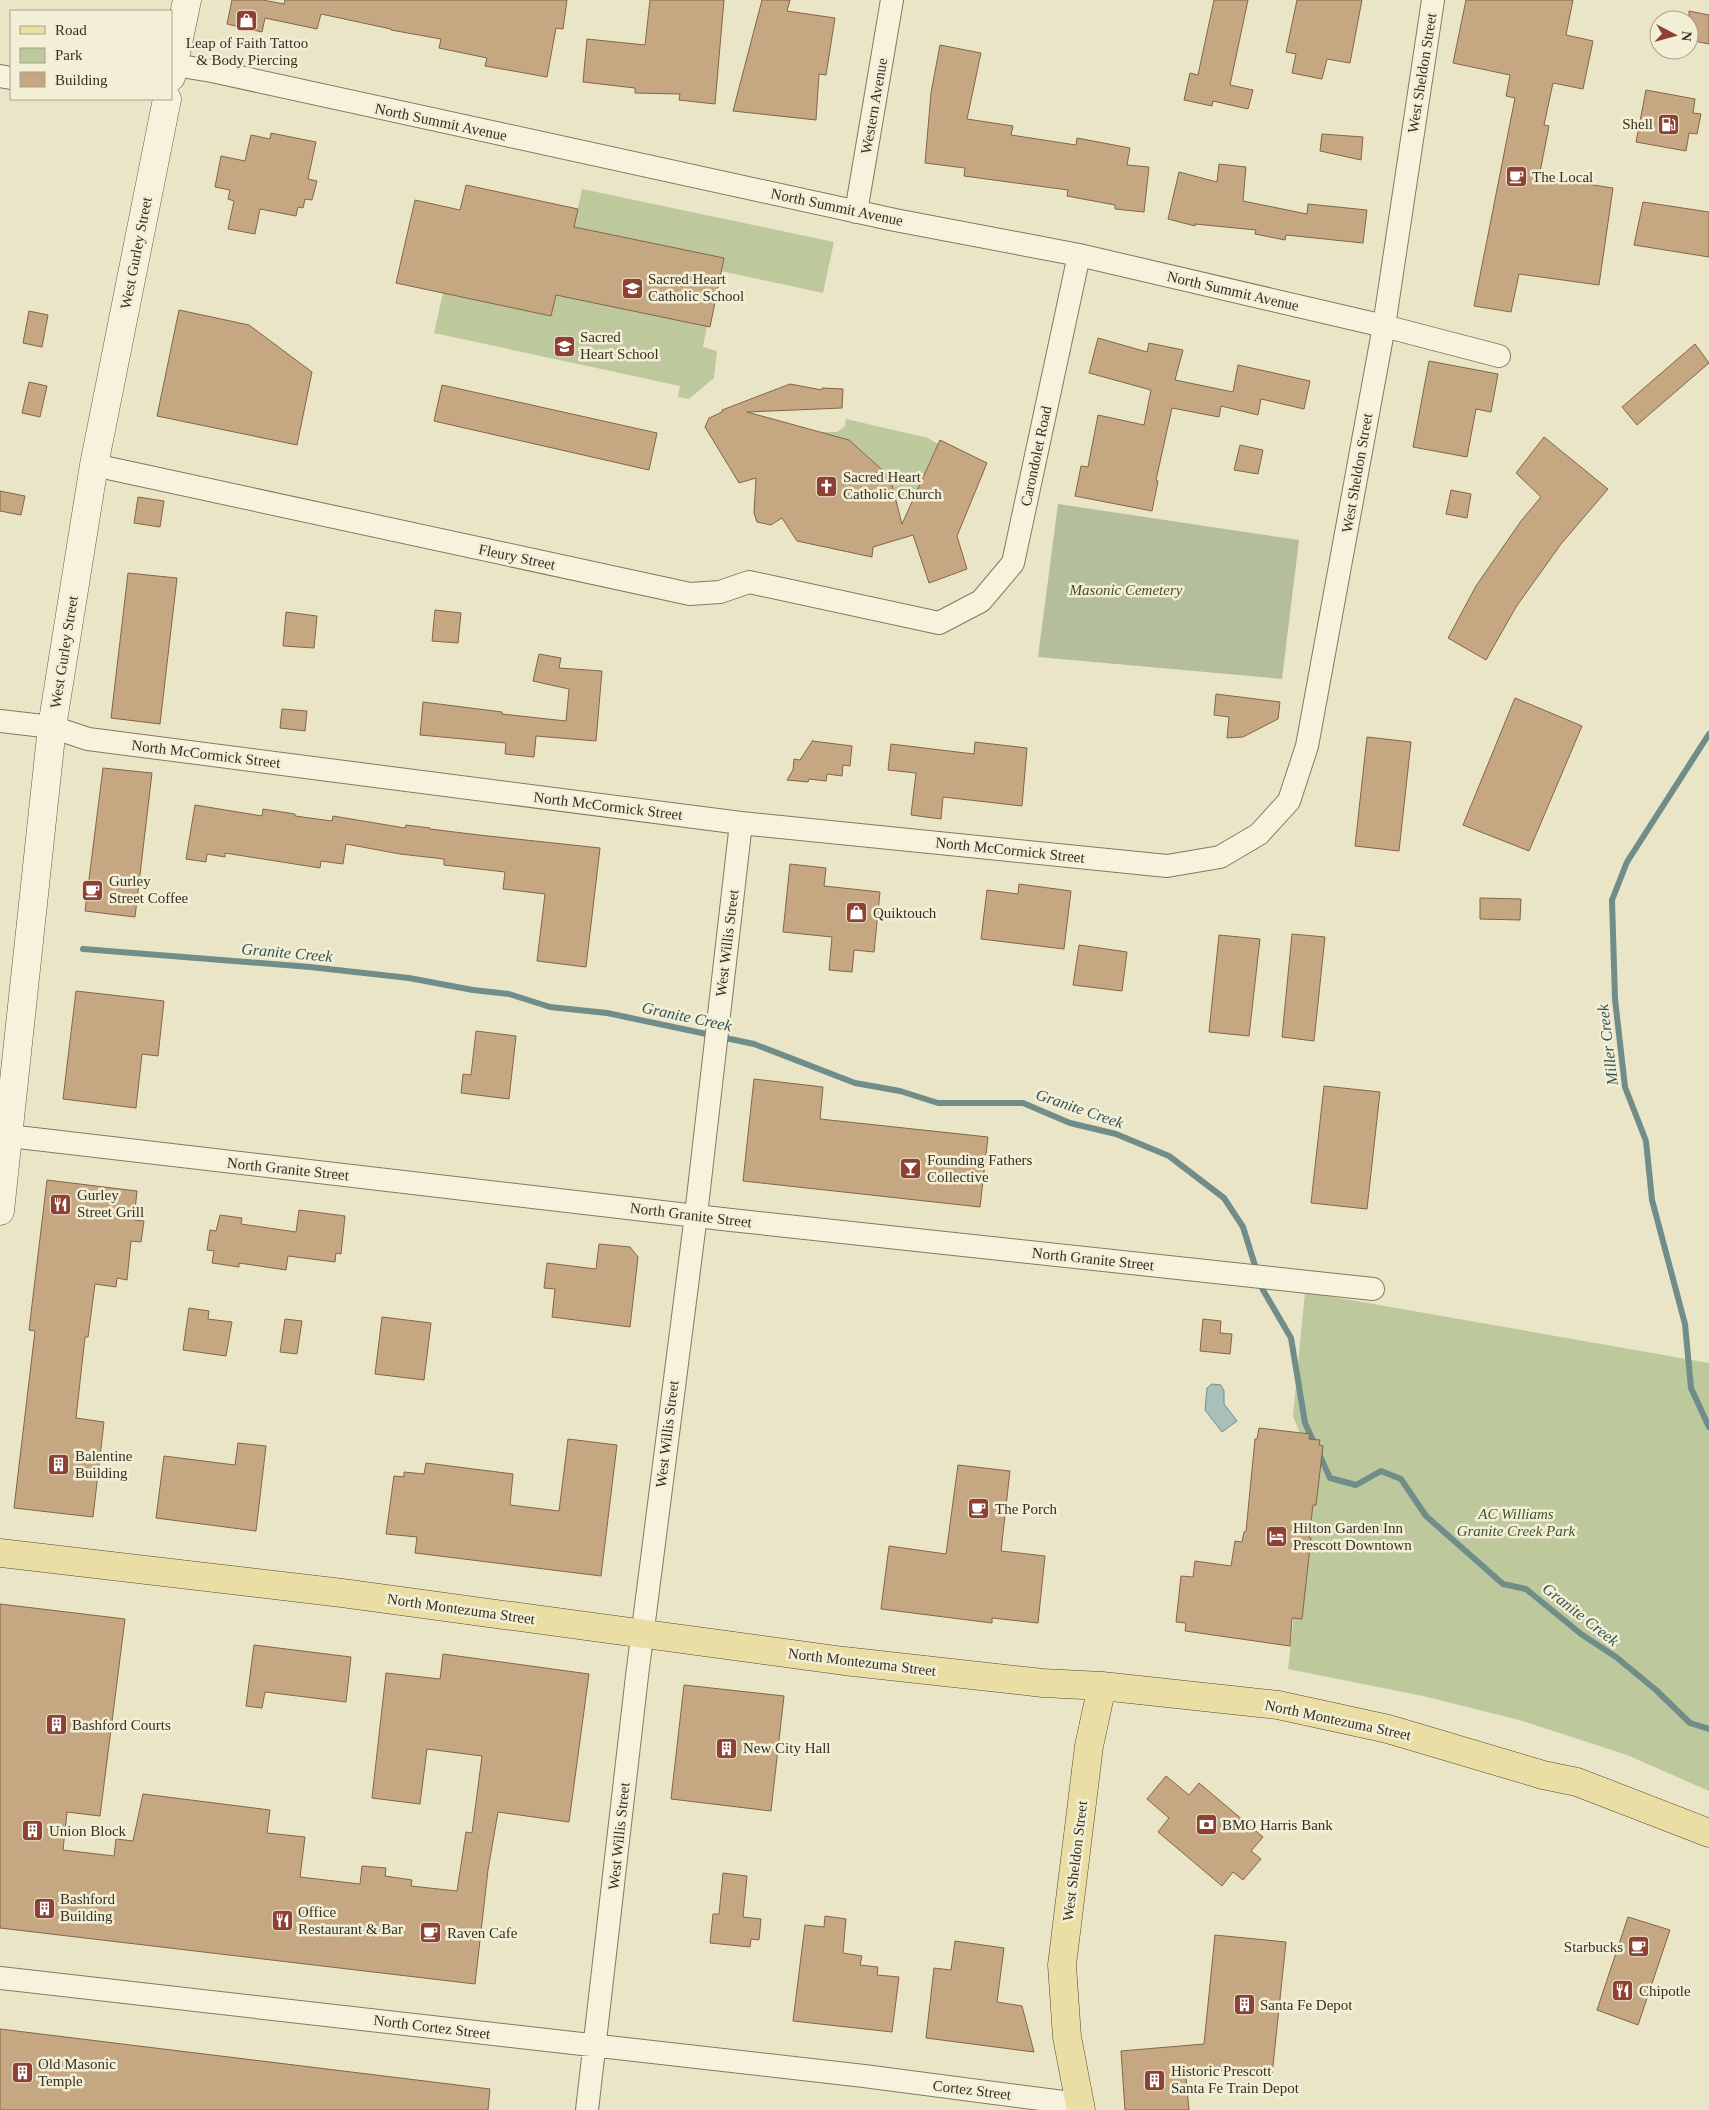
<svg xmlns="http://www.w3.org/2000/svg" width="1709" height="2110" font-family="Georgia,serif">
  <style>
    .green { fill: #bdc89d }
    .cemetery { fill: #b5be9b }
    .water { fill: #a9bfbc; stroke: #708d8a }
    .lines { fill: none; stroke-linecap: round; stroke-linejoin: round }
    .stream { stroke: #708d8a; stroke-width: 6 }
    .building { fill: #c5a781; stroke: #826647 }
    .street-casing { stroke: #85785f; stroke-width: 24 }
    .secondary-casing { stroke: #675a42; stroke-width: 29 }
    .primary-casing { stroke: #534632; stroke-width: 29 }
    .street { stroke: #f6f2db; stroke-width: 22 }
    .secondary { stroke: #f6f2db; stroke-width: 28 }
    .primary { stroke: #eadea4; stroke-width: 28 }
    .labels { text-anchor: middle; stroke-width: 5; stroke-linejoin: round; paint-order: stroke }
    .poi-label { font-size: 15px; fill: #372f21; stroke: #f3efd7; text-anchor: start }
    .street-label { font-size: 15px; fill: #372f21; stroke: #f3efd7 }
    .park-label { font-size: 15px; font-style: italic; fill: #425129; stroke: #f3efd7 }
    .water-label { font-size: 16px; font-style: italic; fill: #325255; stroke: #f3efd7 }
  </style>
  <rect width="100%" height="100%" fill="#ebe5c8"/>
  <path class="green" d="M582,189L834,242L823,293L721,271L723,258L574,227Z
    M443,293L551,316L556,294L707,326L703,347L717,351L714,378L689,399L678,397L680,386L434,333Z
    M846,419L928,438L938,444L923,477L927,489L895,499L890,477L849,440L820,432H837L845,426Z
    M1305,1292L1709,1363V1791L1627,1755L1519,1720L1423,1696L1288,1669L1311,1462L1293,1416Z"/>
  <path class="cemetery" d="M1058,504L1299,540L1282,679L1038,657Z"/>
  <path class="water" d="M1212,1384L1221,1385L1224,1391V1404L1237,1421L1222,1432L1205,1410L1207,1388Z"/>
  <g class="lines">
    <path class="stream" d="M1709,734L1627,862L1612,900L1615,999L1625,1087L1646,1141L1652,1200L1685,1324L1691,1388L1709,1427
      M83,949L310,967L409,978L473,990L509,994L550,1007L607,1013L754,1044L855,1083L900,1091L938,1103H1023L1070,1123L1116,1134L1169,1156L1224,1198L1243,1227L1257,1272
      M1260,1282L1263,1290L1291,1338L1305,1423L1330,1478L1356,1485L1381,1471L1401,1479L1426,1516L1503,1584L1526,1589L1581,1634L1616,1657L1656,1690L1690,1723L1709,1729"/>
  </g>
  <path class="building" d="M232,0H263L284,4L285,0H567L563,29L556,28L547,77L485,66L487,58L439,48L441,39L391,30V29L321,14L317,29L265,18L262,32L227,24Z
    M650,0H724L715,104L679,100L680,94L635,93V88L583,82L587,39L645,45Z
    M762,0H790L787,11L835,18L826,75L819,74L816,120L733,111Z
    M1214,0H1248L1230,85L1253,90L1248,109L1213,101L1212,106L1184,100L1190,73L1198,75Z
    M1297,0H1362L1350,63L1327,59L1322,79L1292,73L1296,54L1286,52Z
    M1466,0H1573L1566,35L1593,41L1583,89L1553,83L1544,125L1549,126L1539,177L1613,188L1599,285L1519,274L1511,312L1474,306L1515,98L1506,96L1510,75L1453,63Z
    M1689,11L1709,15V44L1689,40Z
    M940,45L981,53L967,119L1013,126L1011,135L1076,145L1077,138L1130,148L1127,165L1149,167L1144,212L1115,209V205L1067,196L1068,190L964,176L965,168L925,163L931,93Z
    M1646,90L1695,99L1693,113L1701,114L1697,134L1689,133L1686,151L1636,142Z
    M271,133L316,142L308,179L317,181L312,200L305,199L303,208L298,207L296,216L260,209L255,234L228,229L234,201L228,199L230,190L215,187L221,156L245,161L251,135L270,139Z
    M1322,134L1363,137L1361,160L1320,151Z
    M1219,164L1246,167L1243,201L1307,214L1308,204L1367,210L1363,243L1286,235L1285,240L1255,234L1256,230L1195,224V226L1168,219L1179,172L1217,182Z
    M466,185L578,209L574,227L724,258L710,327L556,295L551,316L396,283L415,200L460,210Z
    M1643,202L1709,212V257L1634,245Z
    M179,310L249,325L312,372L297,445L157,416Z
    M29,311L48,315L42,347L23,343Z
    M1098,338L1147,352L1149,343L1183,350L1175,380L1233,392L1238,365L1310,381L1304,409L1261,399L1258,415L1221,406L1219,417L1172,408L1156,480L1158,481L1152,511L1075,496L1081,466L1088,467L1098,415L1144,425L1151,390L1089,373Z
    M1695,344L1709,363L1637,425L1622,407Z
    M1429,361L1498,374L1491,412L1476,409L1467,457L1413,447Z
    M29,382L47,386L40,417L22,413Z
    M790,384L822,390V388L843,389L842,408L747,412L849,440L890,477L902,524L940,440L987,463L957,536L967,569L929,583L913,535L873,547L872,557L797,541L782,518L771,525L757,522L754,513L756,478L739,483L705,427L709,418L722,412V410Z
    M442,385L657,433L649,470L434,421Z
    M1544,437L1608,489L1561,544L1516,607L1486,660L1448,638L1476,586L1521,521L1541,497L1516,473Z
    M1240,445L1263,450L1258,474L1234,470Z
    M1451,490L1471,494L1467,518L1446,514Z
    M0,491L25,496L21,515L0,511Z
    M138,497L164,501L160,527L134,523Z
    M128,573L177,578L160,724L111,718Z
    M435,610L461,613L458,643L432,641Z
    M286,612L317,616L314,648L283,646Z
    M539,654L561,658L559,668L602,671L596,741L536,736L534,757L505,754L506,743L420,735L423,702L502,712V714L566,721L569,689L533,681Z
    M1216,694L1280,702L1278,719L1243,737L1227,738L1229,717L1214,715Z
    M1515,698L1582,726L1529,851L1463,825Z
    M282,709L307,711L305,731L280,728Z
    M1367,737L1411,742L1399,851L1355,846Z
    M813,740L812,741L852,746L850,766L843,765L842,776L827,774L826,781L809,779L808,782L787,780L793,770L794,759L800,760Z
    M975,742L1027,748L1022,806L943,797L941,819L911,815L916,773L888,770L891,744L974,754Z
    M103,768L152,773L135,917L85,911Z
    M195,805L262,816L263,809L295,814V816L332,821L333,816L405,828L406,825L430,828V829L479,835L600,848L586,967L537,961L545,894L503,889L505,872L444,865V859L400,854L346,844L343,864L321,861L320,868L225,853V857L207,854L206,862L186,859Z
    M790,864L826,868L824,886L880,892L874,952L854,950L852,972L829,970L832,937L783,932Z
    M1019,884L1071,891L1064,949L981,939L987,890L1018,894Z
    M1480,898L1521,899L1520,920L1480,919Z
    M1292,934L1325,937L1314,1041L1282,1037Z
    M1219,935L1260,939L1249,1036L1209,1032Z
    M1079,945L1127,952L1122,991L1073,985Z
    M76,991L164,1001L158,1056L142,1054L136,1108L63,1099Z
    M476,1031L516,1036L509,1099L461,1093L463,1074L471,1075Z
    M754,1079L823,1087L820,1119L988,1137L980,1207L743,1181Z
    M1324,1086L1380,1092L1367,1209L1311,1203Z
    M47,1180L137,1191L134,1220L144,1221L141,1242L131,1241L127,1280L117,1278L116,1287L95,1284L88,1337H85L76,1418L104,1422L93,1517L14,1508L35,1331L29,1330Z
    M299,1210L345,1216L341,1254L336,1253L335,1262L288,1256L286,1270L239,1263V1267L212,1263L214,1251L207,1250L210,1230L216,1231L220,1215L242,1218L241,1224L296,1232Z
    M599,1244L630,1247L638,1257L630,1327L552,1317L555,1289L544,1288L547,1263L596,1269Z
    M189,1308L209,1311L208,1319L232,1322L226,1356L183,1350Z
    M382,1317L431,1323L424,1380L375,1374Z
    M285,1319L302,1321L297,1354L280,1352Z
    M1203,1319L1221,1321L1220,1333L1232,1334L1230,1354L1200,1351Z
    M1259,1428L1310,1434L1309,1439L1320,1440L1319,1445L1323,1446L1316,1505H1313L1309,1537L1311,1538L1302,1619L1292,1618L1290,1646L1185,1631L1186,1623L1176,1622L1181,1576L1193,1577L1195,1561L1231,1566L1235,1541L1242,1542L1244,1532L1246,1531L1255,1439H1257Z
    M568,1439L617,1445L601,1576L415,1553L417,1537L386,1534L394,1476L404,1477V1472L424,1474L426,1463L513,1474L510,1505L559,1511Z
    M238,1443L266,1446L256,1531L156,1518L164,1456L235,1465Z
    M958,1465L1010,1471L1001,1551L1045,1556L1038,1623L992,1618V1623L881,1609L889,1546L946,1554Z
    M0,1604L125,1619L100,1816L67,1812L63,1850L114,1856L116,1839L133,1841L143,1794L159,1796L270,1810L267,1833L305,1837L300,1877L360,1884L362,1866L386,1868L385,1876L412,1880L411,1886L457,1891L466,1832L472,1833L482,1756L427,1749L420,1804L372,1798L386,1673L440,1679L443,1654L589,1674L569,1822L498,1812L488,1870L475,1984L0,1928Z
    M254,1645L351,1657L346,1702L265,1692L262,1708L246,1706Z
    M684,1685L784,1696L771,1811L671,1799Z
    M1166,1776L1189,1795L1199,1783L1263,1837L1251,1851L1261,1859L1243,1880L1233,1872L1222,1886L1158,1832L1169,1818L1147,1799Z
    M723,1873L747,1876L743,1917L761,1919L759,1940L751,1939L750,1947L710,1943L713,1914H719Z
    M825,1916L846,1919L843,1953L862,1956L860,1965L878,1967L877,1975L899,1977L892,2032L793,2021L805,1925L824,1927Z
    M1628,1917L1670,1930L1638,2025L1597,2010Z
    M1215,1935L1286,1942L1272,2075L1185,2067L1189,2110H1125L1121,2051L1204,2044Z
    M955,1941L1004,1948L997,2002L1022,2006L1034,2052L926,2038L934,1968L951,1970Z
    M0,2029L490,2089L488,2110H0Z"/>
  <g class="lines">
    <defs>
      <path id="street" d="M174,65L212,71L895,220L1079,255L1384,326L1499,356
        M0,76L11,78
        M856,212L892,0
        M94,465L690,594L720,592L749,582L939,623L981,601L1013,563L1079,255
        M0,721L52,727L88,739L741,823L1167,866L1220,857L1259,834L1289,801L1307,746L1384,326L1433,0
        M0,1135L731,1220L1373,1289
        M0,1978L864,2076L1079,2104
        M587,2110L637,1676L696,1215L741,823"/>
      <path id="secondary" d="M171,77L187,0
        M0,1211L52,727L94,465L167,99"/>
      <path id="primary" d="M0,1553L342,1593L844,1661L1043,1683L1102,1686L1278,1705L1388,1729L1543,1775L1577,1782L1709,1833
        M1081,2110L1067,2037L1062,1965L1089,1746L1102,1686"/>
    </defs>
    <use href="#street" class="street-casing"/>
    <use href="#secondary" class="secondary-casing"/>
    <use href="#primary" class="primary-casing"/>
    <use href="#street" class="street"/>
    <use href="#secondary" class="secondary"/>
    <use href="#primary" class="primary"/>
  </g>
  <defs>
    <symbol id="shop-square" viewBox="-11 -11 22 22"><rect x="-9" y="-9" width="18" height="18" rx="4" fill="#8f4034" stroke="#f3efd7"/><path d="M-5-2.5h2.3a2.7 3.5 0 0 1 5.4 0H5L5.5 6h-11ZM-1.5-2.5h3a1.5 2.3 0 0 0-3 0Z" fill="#fff"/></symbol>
    <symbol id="fuel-square" viewBox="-11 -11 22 22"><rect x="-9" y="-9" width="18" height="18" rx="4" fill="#8f4034" stroke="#f3efd7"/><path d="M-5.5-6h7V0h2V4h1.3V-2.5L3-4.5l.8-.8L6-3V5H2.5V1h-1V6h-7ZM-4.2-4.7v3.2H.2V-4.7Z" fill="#fff"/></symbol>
    <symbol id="cafe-square" viewBox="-11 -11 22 22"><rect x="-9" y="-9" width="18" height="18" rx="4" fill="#8f4034" stroke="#f3efd7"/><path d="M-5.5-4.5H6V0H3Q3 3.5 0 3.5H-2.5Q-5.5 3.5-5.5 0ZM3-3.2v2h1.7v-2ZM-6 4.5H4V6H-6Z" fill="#fff"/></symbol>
    <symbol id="school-square" viewBox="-11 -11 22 22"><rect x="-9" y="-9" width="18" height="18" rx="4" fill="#8f4034" stroke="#f3efd7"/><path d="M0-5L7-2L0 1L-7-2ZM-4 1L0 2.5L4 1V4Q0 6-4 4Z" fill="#fff"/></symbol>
    <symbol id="church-square" viewBox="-11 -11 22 22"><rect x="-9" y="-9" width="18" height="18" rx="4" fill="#8f4034" stroke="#f3efd7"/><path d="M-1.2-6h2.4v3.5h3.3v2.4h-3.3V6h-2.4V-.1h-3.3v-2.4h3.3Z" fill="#fff"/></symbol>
    <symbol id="bar-square" viewBox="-11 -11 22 22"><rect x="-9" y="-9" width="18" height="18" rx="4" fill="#8f4034" stroke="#f3efd7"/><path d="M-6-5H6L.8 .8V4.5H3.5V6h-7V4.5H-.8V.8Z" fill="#fff"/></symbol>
    <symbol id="restaurant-square" viewBox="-11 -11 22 22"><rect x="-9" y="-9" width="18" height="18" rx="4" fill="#8f4034" stroke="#f3efd7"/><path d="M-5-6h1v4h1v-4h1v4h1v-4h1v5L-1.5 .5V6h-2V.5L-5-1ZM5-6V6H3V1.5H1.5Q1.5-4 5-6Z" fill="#fff"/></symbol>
    <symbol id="building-square" viewBox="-11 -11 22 22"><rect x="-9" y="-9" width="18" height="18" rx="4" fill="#8f4034" stroke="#f3efd7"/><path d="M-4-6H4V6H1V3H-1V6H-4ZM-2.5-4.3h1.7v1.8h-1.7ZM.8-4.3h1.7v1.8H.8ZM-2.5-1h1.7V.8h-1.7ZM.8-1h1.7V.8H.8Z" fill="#fff"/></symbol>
    <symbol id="hotel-square" viewBox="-11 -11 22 22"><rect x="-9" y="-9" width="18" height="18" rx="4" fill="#8f4034" stroke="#f3efd7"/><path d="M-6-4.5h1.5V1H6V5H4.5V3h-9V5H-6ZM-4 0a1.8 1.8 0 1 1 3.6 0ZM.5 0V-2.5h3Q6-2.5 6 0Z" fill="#fff"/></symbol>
    <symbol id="bank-square" viewBox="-11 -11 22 22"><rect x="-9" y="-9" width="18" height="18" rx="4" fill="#8f4034" stroke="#f3efd7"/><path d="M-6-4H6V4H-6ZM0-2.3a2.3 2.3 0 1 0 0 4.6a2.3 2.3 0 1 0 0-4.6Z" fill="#fff"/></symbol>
  </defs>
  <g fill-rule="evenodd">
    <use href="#shop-square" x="234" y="8" width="25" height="25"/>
    <use href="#fuel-square" x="1656" y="112" width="25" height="25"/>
    <use href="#cafe-square" x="1504" y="164" width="25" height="25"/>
    <use href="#school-square" x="620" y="276" width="25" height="25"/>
    <use href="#school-square" x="552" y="334" width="25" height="25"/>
    <use href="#church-square" x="814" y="474" width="25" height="25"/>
    <use href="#cafe-square" x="80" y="878" width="25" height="25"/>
    <use href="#shop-square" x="844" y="900" width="25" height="25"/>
    <use href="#bar-square" x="898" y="1156" width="25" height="25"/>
    <use href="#restaurant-square" x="48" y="1192" width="25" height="25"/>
    <use href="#building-square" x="46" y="1452" width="25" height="25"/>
    <use href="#cafe-square" x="966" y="1496" width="25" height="25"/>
    <use href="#hotel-square" x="1264" y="1524" width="25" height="25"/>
    <use href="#building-square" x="44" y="1712" width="25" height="25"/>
    <use href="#building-square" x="714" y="1736" width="25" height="25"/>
    <use href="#bank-square" x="1194" y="1812" width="25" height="25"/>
    <use href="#building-square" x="20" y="1818" width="25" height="25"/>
    <use href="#building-square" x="32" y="1896" width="25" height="25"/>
    <use href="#restaurant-square" x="270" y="1908" width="25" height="25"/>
    <use href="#cafe-square" x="418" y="1920" width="25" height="25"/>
    <use href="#cafe-square" x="1626" y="1934" width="25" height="25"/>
    <use href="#restaurant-square" x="1610" y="1978" width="25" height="25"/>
    <use href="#building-square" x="1232" y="1992" width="25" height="25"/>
    <use href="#building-square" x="10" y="2060" width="25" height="25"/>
    <use href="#building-square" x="1142" y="2068" width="25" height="25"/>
  </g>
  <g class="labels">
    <g class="poi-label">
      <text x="247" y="48" text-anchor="middle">Leap of Faith Tattoo<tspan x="247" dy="17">&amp; Body Piercing</tspan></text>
      <text x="1653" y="129" text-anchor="end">Shell</text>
      <text x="1532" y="182">The Local</text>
      <text x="648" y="284">Sacred Heart<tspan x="648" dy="17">Catholic School</tspan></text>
      <text x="580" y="342">Sacred<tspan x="580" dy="17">Heart School</tspan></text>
      <text x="843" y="482">Sacred Heart<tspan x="843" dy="17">Catholic Church</tspan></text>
      <text x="109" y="886">Gurley<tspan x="109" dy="17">Street Coffee</tspan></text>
      <text x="873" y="918">Quiktouch</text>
      <text x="927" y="1165">Founding Fathers<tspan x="927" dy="17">Collective</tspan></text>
      <text x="77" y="1200">Gurley<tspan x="77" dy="17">Street Grill</tspan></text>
      <text x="75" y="1461">Balentine<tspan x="75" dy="17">Building</tspan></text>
      <text x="995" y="1514">The Porch</text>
      <text x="1293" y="1533">Hilton Garden Inn<tspan x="1293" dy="17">Prescott Downtown</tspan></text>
      <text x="72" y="1730">Bashford Courts</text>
      <text x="743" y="1753">New City Hall</text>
      <text x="1222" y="1830">BMO Harris Bank</text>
      <text x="49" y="1836">Union Block</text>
      <text x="60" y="1904">Bashford<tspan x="60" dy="17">Building</tspan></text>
      <text x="298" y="1917">Office<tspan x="298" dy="17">Restaurant &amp; Bar</tspan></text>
      <text x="447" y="1938">Raven Cafe</text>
      <text x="1623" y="1952" text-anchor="end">Starbucks</text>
      <text x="1639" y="1996">Chipotle</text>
      <text x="1260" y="2010">Santa Fe Depot</text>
      <text x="38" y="2069">Old Masonic<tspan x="38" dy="17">Temple</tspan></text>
      <text x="1171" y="2076">Historic Prescott<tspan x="1171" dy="17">Santa Fe Train Depot</tspan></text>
    </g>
    <g class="street-label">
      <text transform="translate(1422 73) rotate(-81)" y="5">West Sheldon Street</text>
      <text transform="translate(874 106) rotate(-80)" y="5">Western Avenue</text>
      <text transform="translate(441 122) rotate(12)" y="5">North Summit Avenue</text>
      <text transform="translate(837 207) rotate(12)" y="5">North Summit Avenue</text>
      <text transform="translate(136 253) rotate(-79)" y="5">West Gurley Street</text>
      <text transform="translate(1233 291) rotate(13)" y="5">North Summit Avenue</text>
      <text transform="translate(1036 456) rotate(-78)" y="5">Carondolet Road</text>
      <text transform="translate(1357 473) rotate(-80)" y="5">West Sheldon Street</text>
      <text transform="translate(517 557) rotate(12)" y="5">Fleury Street</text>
      <text transform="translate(64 652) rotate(-81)" y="5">West Gurley Street</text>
      <text transform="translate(206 754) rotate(7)" y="5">North McCormick Street</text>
      <text transform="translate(608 806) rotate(7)" y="5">North McCormick Street</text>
      <text transform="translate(1010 850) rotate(6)" y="5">North McCormick Street</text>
      <text transform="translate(727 943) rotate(-83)" y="5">West Willis Street</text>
      <text transform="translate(288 1169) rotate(6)" y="5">North Granite Street</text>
      <text transform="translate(691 1215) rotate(7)" y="5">North Granite Street</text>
      <text transform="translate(1093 1259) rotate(6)" y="5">North Granite Street</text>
      <text transform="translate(667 1434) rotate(-83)" y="5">West Willis Street</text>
      <text transform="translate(461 1609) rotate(8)" y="5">North Montezuma Street</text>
      <text transform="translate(862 1662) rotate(7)" y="5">North Montezuma Street</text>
      <text transform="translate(1338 1720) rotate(12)" y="5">North Montezuma Street</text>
      <text transform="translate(619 1836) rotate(-84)" y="5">West Willis Street</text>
      <text transform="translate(1075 1861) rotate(-83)" y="5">West Sheldon Street</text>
      <text transform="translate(432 2027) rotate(7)" y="5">North Cortez Street</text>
      <text transform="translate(972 2090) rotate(7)" y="5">Cortez Street</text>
    </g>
    <g class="park-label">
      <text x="1126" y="595">Masonic Cemetery</text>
      <text x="1516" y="1519">AC Williams<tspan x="1516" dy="17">Granite Creek Park</tspan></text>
    </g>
    <g class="water-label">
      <text transform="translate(287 952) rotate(5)" y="6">Granite Creek</text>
      <text transform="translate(687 1016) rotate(12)" y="6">Granite Creek</text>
      <text transform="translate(1607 1045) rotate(-97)" y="6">Miller Creek</text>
      <text transform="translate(1080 1108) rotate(19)" y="6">Granite Creek</text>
      <text transform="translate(1581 1614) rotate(38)" y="6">Granite Creek</text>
    </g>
  </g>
  <rect x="10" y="10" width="162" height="90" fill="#f3efd7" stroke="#a8a28e"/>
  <rect x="20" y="26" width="25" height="8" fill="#eadea4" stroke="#a8a28e"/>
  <text x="55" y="35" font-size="15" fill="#372f21">Road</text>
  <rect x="20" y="48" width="25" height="15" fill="#bdc89d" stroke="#a8a28e"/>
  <text x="55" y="60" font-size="15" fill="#372f21">Park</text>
  <rect x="20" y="72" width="25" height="15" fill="#c5a781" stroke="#a8a28e"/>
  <text x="55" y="85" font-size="15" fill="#372f21">Building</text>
  <g transform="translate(1674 35) rotate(96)"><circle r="24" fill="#f3efd7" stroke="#a8a28e"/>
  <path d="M0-4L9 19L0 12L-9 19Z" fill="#8f4034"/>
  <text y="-8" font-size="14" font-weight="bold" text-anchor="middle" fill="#372f21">N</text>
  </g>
</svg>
